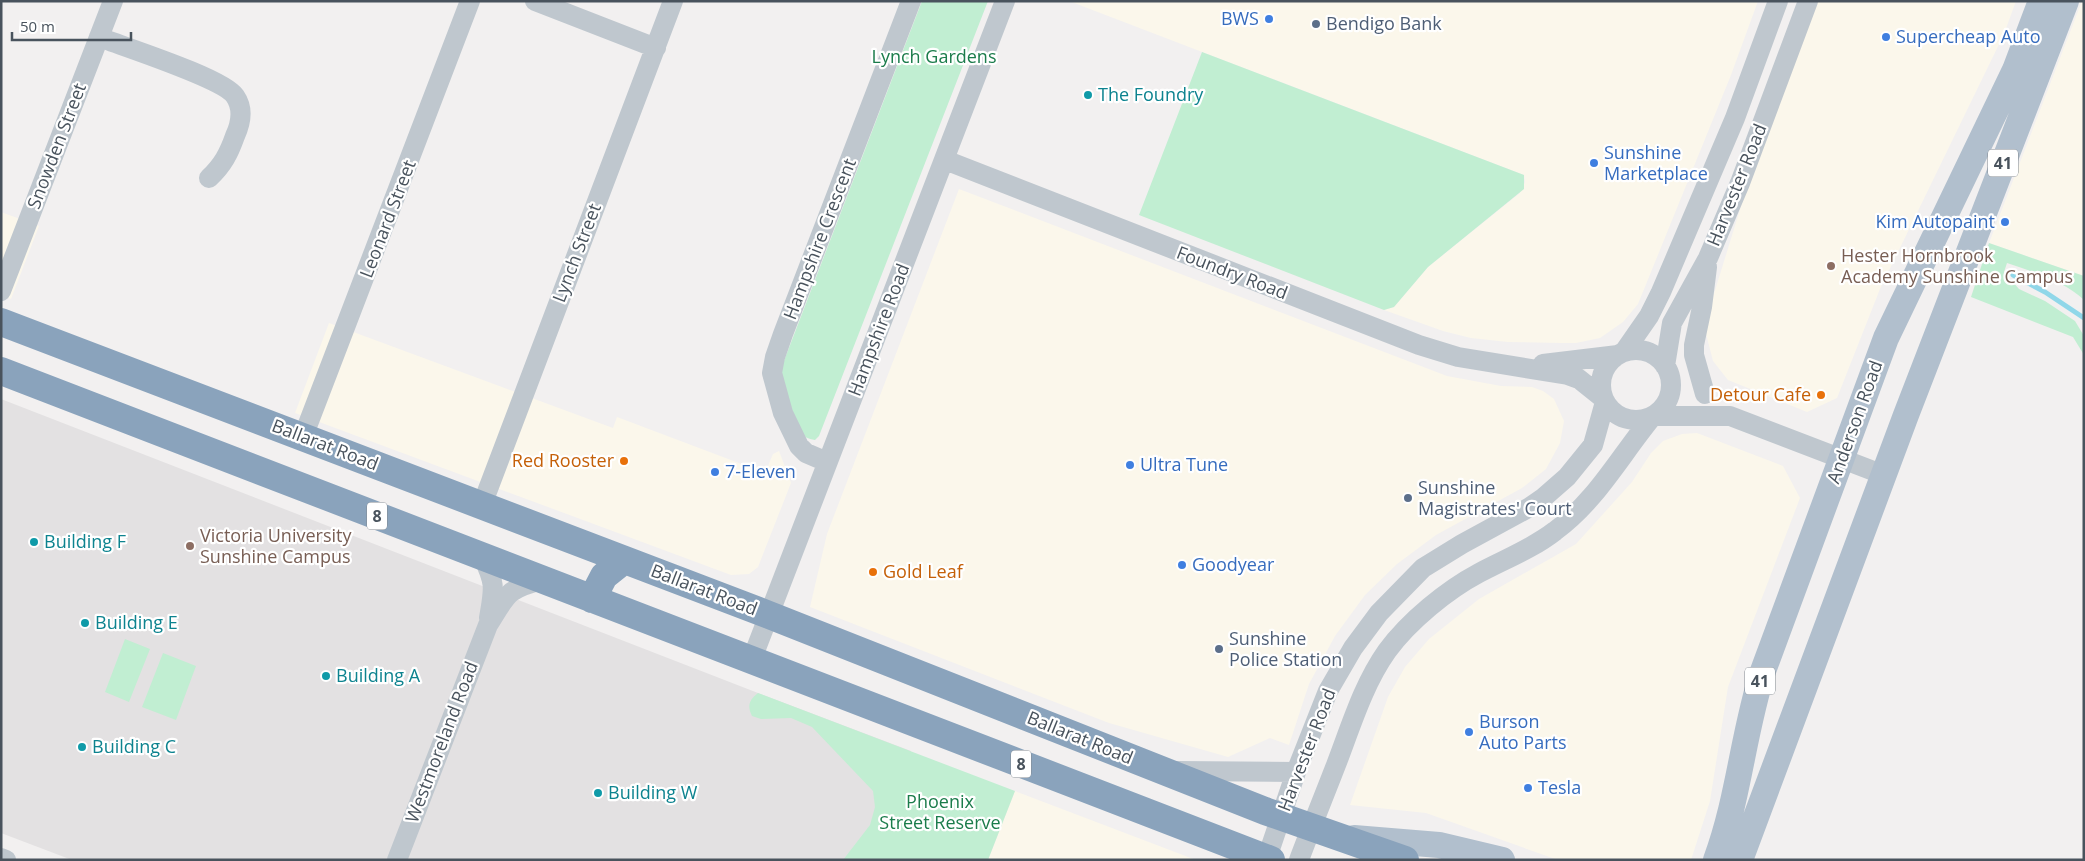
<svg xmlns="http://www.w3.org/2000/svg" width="2085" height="861" font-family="'Open Sans',sans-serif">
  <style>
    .commercial { fill: #fbf7eb }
    .education { fill: #e3e1e2 }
    .green { fill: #c1eed2 }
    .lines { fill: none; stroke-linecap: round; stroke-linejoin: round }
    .stream { stroke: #90d7e9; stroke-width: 5 }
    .minor { stroke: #bfc7ce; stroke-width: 20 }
    .major { stroke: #b1bfcd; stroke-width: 26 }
    .highway { stroke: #8aa3bc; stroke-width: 28 }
    .shop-dot { fill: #3f7fe0; stroke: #fff; stroke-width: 2 }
    .service-dot { fill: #5c6f8a; stroke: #fff; stroke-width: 2 }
    .culture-dot { fill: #0f9aa8; stroke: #fff; stroke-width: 2 }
    .education-dot { fill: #8d6e63; stroke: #fff; stroke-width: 2 }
    .food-dot { fill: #e8710a; stroke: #fff; stroke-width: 2 }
    .labels { text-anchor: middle; stroke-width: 4.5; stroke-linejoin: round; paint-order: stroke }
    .shield { fill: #fff; stroke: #80878e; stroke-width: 1 }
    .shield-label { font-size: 16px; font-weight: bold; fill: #49535d }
    .shop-label { font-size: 18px; fill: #366cbe; stroke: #fff; text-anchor: start }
    .service-label { font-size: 18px; fill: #4e5e75; stroke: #fff; text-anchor: start }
    .park-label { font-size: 18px; fill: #1b7c4b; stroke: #fff }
    .culture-label { font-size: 18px; fill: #0d838f; stroke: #fff; text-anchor: start }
    .street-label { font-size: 18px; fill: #49535d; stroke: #fff }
    .education-label { font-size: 18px; fill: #785e54; stroke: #fff; text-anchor: start }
    .food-label { font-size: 18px; fill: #c56008; stroke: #fff; text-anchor: end }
  </style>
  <rect width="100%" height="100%" fill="#f2f0f0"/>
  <path class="commercial" d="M1069,1H1758L1731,75L1638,304L1623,322L1600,338L1576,343H1562L1508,342L1471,338L1443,331L1384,310L1394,307L1428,267L1520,193L1525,182L1524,175Z
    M1816,1H2016L2004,34L1880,289L1837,398L1807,412L1728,380L1713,361L1704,326L1742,203Z
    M2082,1H2084V276L1989,243Z
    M959,189L1447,376L1501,386L1532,387L1543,391L1554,399L1564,421L1560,443L1546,469L1522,488L1436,535L1397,564L1365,595L1335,636L1309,684L1289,745L1270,738L1228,757L1109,723L810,607L827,534Z
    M1,212L39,226L11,299L1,295Z
    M329,323L613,428L617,417L765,473L773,454L779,451L791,483L758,567L749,574L731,575L295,413Z
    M1697,433L1783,466L1800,498L1728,687L1710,801L1691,860H1558L1426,813L1350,805L1388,697L1405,667L1429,639L1479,599L1576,544L1632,482L1651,453L1663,441L1682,434Z
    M1015,791L1196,860H988Z"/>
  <path class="education" d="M1,399L758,693L911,751L870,860H72L1,833Z"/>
  <path class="green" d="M922,1H988L819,436L815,440C808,439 804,437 800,431L781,380L782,366Z
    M1202,52L1524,175V189L1428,267L1394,307L1384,310L1139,215Z
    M1989,243L2084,276V300C2064,281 2034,272 2007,263L2004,272L2019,289L2045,301L2075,321L2084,336V355L2073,337L1971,297Z
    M125,639L150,649L129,702L105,692Z
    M163,653L196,666L176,720L142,707Z
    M758,693L1015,791L988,860H843L870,825L875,807L873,791L812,727L791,718L761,719L752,716C747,706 749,700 758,693Z"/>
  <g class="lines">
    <path class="stream" d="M2013,275L2045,292L2084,318"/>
    <path class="minor" d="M535,1L656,48
      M99,37C124,47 223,78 235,96C244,109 241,123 235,136C229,153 223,165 209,178
      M945,160L1419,345L1458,357L1568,375L1579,379L1604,399
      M1,291L113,1
      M1601 385a35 35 0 1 1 70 0a35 35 0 1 1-70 0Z
      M1624,352L1649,316L1661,292L1735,118L1778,1
      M1543,364L1618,355
      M1665,366L1672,323L1708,258L1740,183L1808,1
      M1705,394L1694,355V345L1702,307L1707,267
      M1654,416H1730L1884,475
      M303,437L470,1
      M827,462L806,453L799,446L783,413L772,373L775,357L783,334L911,1
      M482,505L673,1
      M483,557C496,585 494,588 489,618
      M752,659L1005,1
      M1176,771L1296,772
      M1,858L6,860
      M1267,858L1296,772L1328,691L1353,648L1379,613L1423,568L1462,544L1530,507L1543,498L1567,477L1593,445L1605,402
      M397,860L488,625C507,595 506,589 542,580
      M1299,860C1311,828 1324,796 1336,765C1351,726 1363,685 1387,651C1409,621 1447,590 1479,573C1505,559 1532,549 1555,531C1597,500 1620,456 1653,416"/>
    <path class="major" d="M1354,838L1439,845L1502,860
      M1716,860C1739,798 1743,733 1763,671L1886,338L2015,70L2041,1
      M1740,860L1906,415L2066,1"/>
    <path class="highway" d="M1,322L769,615L1265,811L1405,860
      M1,371L1271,860
      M592,599L604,576L624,560"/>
  </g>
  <g class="shop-dot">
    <circle cx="1269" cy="19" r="5"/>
    <circle cx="1886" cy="37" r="5"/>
    <circle cx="1594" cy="163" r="5"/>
    <circle cx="2005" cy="222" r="5"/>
    <circle cx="1130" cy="465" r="5"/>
    <circle cx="715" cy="472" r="5"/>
    <circle cx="1182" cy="565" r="5"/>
    <circle cx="1469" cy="732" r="5"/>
    <circle cx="1528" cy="788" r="5"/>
  </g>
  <g class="service-dot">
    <circle cx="1316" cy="24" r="5"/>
    <circle cx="1408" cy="498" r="5"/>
    <circle cx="1219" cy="649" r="5"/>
  </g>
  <g class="culture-dot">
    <circle cx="1088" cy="95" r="5"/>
    <circle cx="34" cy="542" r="5"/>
    <circle cx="85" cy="623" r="5"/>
    <circle cx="326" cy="676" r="5"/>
    <circle cx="82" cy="747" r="5"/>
    <circle cx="598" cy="793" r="5"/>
  </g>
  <g class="education-dot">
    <circle cx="1831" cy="266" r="5"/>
    <circle cx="190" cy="546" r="5"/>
  </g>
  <g class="food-dot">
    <circle cx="1821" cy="395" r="5"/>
    <circle cx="624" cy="461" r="5"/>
    <circle cx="873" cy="572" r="5"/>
  </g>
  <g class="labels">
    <g class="shield">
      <rect x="1988" y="149.5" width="30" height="27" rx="4"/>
      <rect x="367" y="502.5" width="20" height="27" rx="4"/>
      <rect x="1745" y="667.5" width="30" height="27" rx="4"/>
      <rect x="1011" y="750.5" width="20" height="27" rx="4"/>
    </g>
    <g class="shield-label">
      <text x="2003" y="169">41</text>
      <text x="377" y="522">8</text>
      <text x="1760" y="687">41</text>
      <text x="1021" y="770">8</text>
    </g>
    <g class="shop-label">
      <text x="1259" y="25" text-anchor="end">BWS</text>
      <text x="1896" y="43">Supercheap Auto</text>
      <text x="1604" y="159">Sunshine<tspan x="1604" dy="21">Marketplace</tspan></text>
      <text x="1995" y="228" text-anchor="end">Kim Autopaint</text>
      <text x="1140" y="471">Ultra Tune</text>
      <text x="725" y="478">7-Eleven</text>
      <text x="1192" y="571">Goodyear</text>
      <text x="1479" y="728">Burson<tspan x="1479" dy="21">Auto Parts</tspan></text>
      <text x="1538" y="794">Tesla</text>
    </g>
    <g class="service-label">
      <text x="1326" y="30">Bendigo Bank</text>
      <text x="1418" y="494">Sunshine<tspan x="1418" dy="21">Magistrates' Court</tspan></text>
      <text x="1229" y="645">Sunshine<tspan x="1229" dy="21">Police Station</tspan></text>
    </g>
    <g class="park-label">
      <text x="934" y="63">Lynch Gardens</text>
      <text x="940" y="808">Phoenix<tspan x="940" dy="21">Street Reserve</tspan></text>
    </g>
    <g class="culture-label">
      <text x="1098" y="101">The Foundry</text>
      <text x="44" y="548">Building F</text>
      <text x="95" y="629">Building E</text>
      <text x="336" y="682">Building A</text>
      <text x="92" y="753">Building C</text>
      <text x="608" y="799">Building W</text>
    </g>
    <g class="street-label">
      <text transform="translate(57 146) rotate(-69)" y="6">Snowden Street</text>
      <text transform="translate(1737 185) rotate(-68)" y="6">Harvester Road</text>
      <text transform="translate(388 219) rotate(-69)" y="6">Leonard Street</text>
      <text transform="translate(820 239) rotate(-69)" y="6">Hampshire Crescent</text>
      <text transform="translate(577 253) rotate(-69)" y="6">Lynch Street</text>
      <text transform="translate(1232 273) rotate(21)" y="6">Foundry Road</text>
      <text transform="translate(879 330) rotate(-69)" y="6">Hampshire Road</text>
      <text transform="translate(1855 422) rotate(-70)" y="6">Anderson Road</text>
      <text transform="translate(325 445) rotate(21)" y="6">Ballarat Road</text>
      <text transform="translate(704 590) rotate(21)" y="6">Ballarat Road</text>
      <text transform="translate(1080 738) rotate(22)" y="6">Ballarat Road</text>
      <text transform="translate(442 742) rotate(-69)" y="6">Westmoreland Road</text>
      <text transform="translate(1307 750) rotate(-69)" y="6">Harvester Road</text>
    </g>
    <g class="education-label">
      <text x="1841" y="262">Hester Hornbrook<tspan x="1841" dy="21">Academy Sunshine Campus</tspan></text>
      <text x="200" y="542">Victoria University<tspan x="200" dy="21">Sunshine Campus</tspan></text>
    </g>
    <g class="food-label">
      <text x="1811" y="401">Detour Cafe</text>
      <text x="614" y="467">Red Rooster</text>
      <text x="883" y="578" text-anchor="start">Gold Leaf</text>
    </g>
  </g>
  <rect width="2085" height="861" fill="none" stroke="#49535d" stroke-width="5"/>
  <path d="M12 32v8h119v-8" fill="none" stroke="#49535d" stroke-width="2.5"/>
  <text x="20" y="32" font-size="15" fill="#49535d" stroke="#ffffff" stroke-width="4" paint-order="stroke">50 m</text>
</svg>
